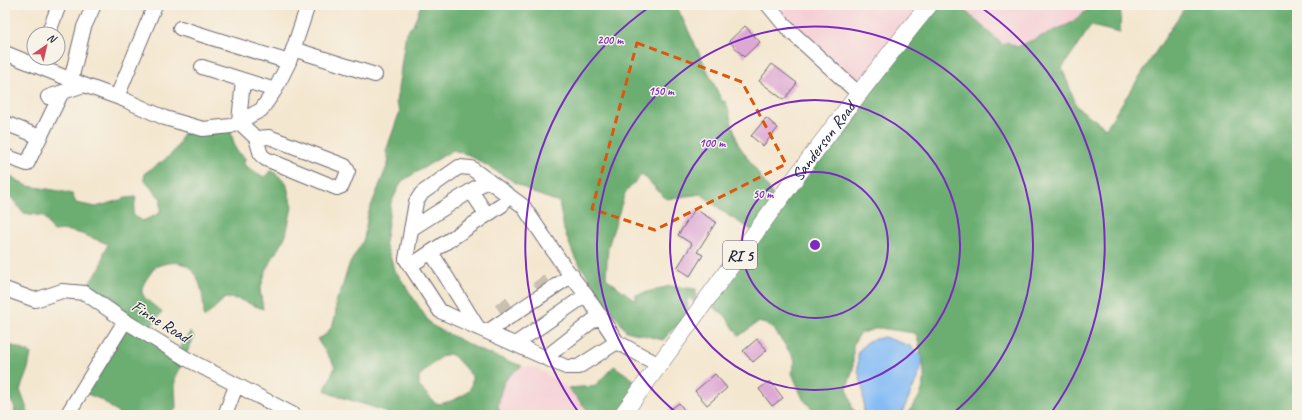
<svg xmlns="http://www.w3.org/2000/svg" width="1302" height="420" font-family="Caveat,sans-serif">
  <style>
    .built { fill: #f6cfd6 }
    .forest { fill: #6cae72; stroke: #476856; fill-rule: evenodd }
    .water { fill: #85bcf5; stroke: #546f98 }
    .building { fill: #dea8d5 }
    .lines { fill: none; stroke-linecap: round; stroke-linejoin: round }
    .minor-tunnel { stroke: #cac0b2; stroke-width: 14; stroke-dasharray: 14 7; stroke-linecap: butt }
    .minor-casing { stroke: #6c676f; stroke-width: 16 }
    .major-casing { stroke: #6c676f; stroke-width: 18 }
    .minor { stroke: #fff; stroke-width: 14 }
    .major { stroke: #fff; stroke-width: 17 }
    .marked { fill: none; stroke: #de560e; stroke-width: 3; stroke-dasharray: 8 5; stroke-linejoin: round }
    .ring { fill: none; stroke: #7b2cbf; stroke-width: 2 }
    .labels { text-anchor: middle; stroke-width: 3; stroke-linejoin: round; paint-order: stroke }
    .shield { fill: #f7f3e8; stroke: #62616f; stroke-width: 1 }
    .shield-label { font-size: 16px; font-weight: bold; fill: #22223b }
    .street-label { font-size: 17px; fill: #22223b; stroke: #f7f3e8 }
    .centre { fill: #7b2cbf; stroke: #f7f3e8; stroke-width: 2 }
    .ring-label { font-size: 12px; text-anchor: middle; font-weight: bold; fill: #7b2cbf; stroke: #f7f3e8; stroke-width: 3; stroke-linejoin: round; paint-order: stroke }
  </style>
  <rect width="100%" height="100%" fill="#f7f3e8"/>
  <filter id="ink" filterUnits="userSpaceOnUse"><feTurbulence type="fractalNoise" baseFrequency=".025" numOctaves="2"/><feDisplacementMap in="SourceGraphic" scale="8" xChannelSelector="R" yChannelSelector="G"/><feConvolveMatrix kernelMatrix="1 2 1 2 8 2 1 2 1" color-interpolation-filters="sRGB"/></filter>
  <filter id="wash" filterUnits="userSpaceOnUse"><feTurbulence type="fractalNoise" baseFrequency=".012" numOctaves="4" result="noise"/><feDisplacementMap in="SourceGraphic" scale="16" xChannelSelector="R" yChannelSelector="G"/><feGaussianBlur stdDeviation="0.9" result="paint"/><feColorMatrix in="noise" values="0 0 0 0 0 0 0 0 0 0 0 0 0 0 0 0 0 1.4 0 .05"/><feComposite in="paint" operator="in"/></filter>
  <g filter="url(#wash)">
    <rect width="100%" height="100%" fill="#f4e7d0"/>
    <path class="built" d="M770,5H929L860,92Z
      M959,5H1094L1069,24L1017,47L1007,42L1003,45Z
      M522,366L537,368L568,388L592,415H502L498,407L501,388L508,375Z"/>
    <path class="forest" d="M421,5H676L722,101L726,102L738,144L771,192L776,205L929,5H959L1003,45L1007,42L1017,47L1069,24L1094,5H1121L1120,33L1091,26L1062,68L1077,107L1106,128L1183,10L1191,5H1297V415H905C933,387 924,370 917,336L914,333L879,328L861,333L857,338L853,345V370L847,388L852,407L857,415H821L814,411L803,399L792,373L795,361C792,355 775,329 770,326C767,324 761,323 758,322L739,336L725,315L706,302L755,232L729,216L701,194L666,199L642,174L625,193L608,247L606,278L636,301V295L670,286L696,289V303L687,297L688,325L675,327L663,340L626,331L575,258L564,230L559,202L533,193L469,155L453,150L402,181L391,203L385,243L395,270L431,325L484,352L522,366C502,379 502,385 498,407L502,415H389L382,410L331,394L325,390L335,367C330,357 323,349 317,339C331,336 339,314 335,302L340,294L349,265L364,239L368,214L389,161L386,151L400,111L396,103L406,32L413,25ZM449,354L454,356L472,376C472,379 472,383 471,386C469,396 445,404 436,404L419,386V376L442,356Z
      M186,124L229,126L236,150L245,158L244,165L264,177L271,170L286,182L292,207L286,235L267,268L260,290L263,309L238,299L225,298L204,318C204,285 196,250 155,267C136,293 137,293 162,312L147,332L178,351L190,332L194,337L175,379L176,409L170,415H120L102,400L82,392L125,321L84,290L101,267L104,253L108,244C88,237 74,228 53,231L44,216L23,213L11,197H5V174L28,186L60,191L72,194L76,203L96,207L126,198L136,197L133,215L143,221L160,213L161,199L144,180L145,173C170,156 177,155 186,124Z
      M5,343L31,353L28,369L20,390L28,412L31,415H14L15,407L5,394Z
      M614,366L633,379L638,393L628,415H592L568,388L595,386Z"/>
    <path class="water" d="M884,337L910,346L922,356L920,372L901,415H864L863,389L858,370V352L868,341Z"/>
    <g id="blocks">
      <path class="building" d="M745,26L760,42L744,57L729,41Z
        M772,64L797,83L784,100L759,81Z
        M766,118L778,128L763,146L751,136Z
        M695,209L716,222L697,252L703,255L690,276L677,268L692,244L678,235Z
        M757,339L767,350L753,362L743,351Z
        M715,374L727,388L707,405L695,391Z
        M770,381L783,398L772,406L759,389Z
        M679,403L688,415H663Z"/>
    </g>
  </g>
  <g filter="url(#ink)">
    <use href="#blocks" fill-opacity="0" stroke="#6c676f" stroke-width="1"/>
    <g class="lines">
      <path class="minor-tunnel" d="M537,289L548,280
        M499,311L510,303"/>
      <defs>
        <path id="minor" d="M768,5L787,28L859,94
          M180,28L289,62
          M48,34L59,5
          M293,49L375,75
          M5,53L84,85
          M202,67L275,90
          M71,80L84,27L94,5
          M243,80L239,122L256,138L269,137L345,166L348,171L342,186L337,188L266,159L261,155L256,138
          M48,97L84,85L125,100L165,118L203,129L231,126L261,110L275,90L289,62L308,5
          M117,97L155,5
          M5,123L40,137
          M5,156L27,164L62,92
          M471,191L487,215
          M411,229L488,180
          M431,252L478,328
          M410,266L502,205
          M5,289L35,300L62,291L85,293L125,321L187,359L294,415
          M487,332L572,275
          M617,342L578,367H566L440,311L406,259L416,202L422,193L459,167L471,168L523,206L563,265L586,295L617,342L659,365
          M515,344L586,295
          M545,358L600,315
          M67,415L125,321
          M225,415L236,386"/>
        <g id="major">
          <path id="s1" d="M622,415C724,278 821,137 929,5"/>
        </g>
      </defs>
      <use href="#minor" class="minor-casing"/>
      <use href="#major" class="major-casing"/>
      <use href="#minor" class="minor"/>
      <use href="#major" class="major"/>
    </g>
  </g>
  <path class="marked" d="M637,43L742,82L786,164L655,230L592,209Z"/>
  <g class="ring">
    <circle cx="815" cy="245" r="73"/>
    <circle cx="815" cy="245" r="145"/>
    <path d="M678 414A218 218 0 1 1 952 414"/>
    <path d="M579 413A290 290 0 0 1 651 6M979 6A290 290 0 0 1 1051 413"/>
  </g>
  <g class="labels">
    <rect class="shield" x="723" y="241" width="34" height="28" rx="3"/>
    <g class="shield-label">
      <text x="740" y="261">RI 5</text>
    </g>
    <g class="street-label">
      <text dy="6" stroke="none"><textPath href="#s1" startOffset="340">Sanderson Road</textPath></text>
      <text transform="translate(161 321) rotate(32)" y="6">Finne Road</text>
    </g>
  </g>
  <circle cx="815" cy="245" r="6" class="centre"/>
  <g class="ring-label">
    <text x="610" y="44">200 m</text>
    <text x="661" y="95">150 m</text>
    <text x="712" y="147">100 m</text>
    <text x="763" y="198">50 m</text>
  </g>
  <rect width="1302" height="420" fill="none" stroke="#f7f3e8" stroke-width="20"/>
  <g transform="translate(46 46) rotate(34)"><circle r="19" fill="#f7f3e8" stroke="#a29fa3"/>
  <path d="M0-3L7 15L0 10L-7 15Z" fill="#d1495b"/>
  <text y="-6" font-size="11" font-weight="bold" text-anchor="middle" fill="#22223b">N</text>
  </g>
</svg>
